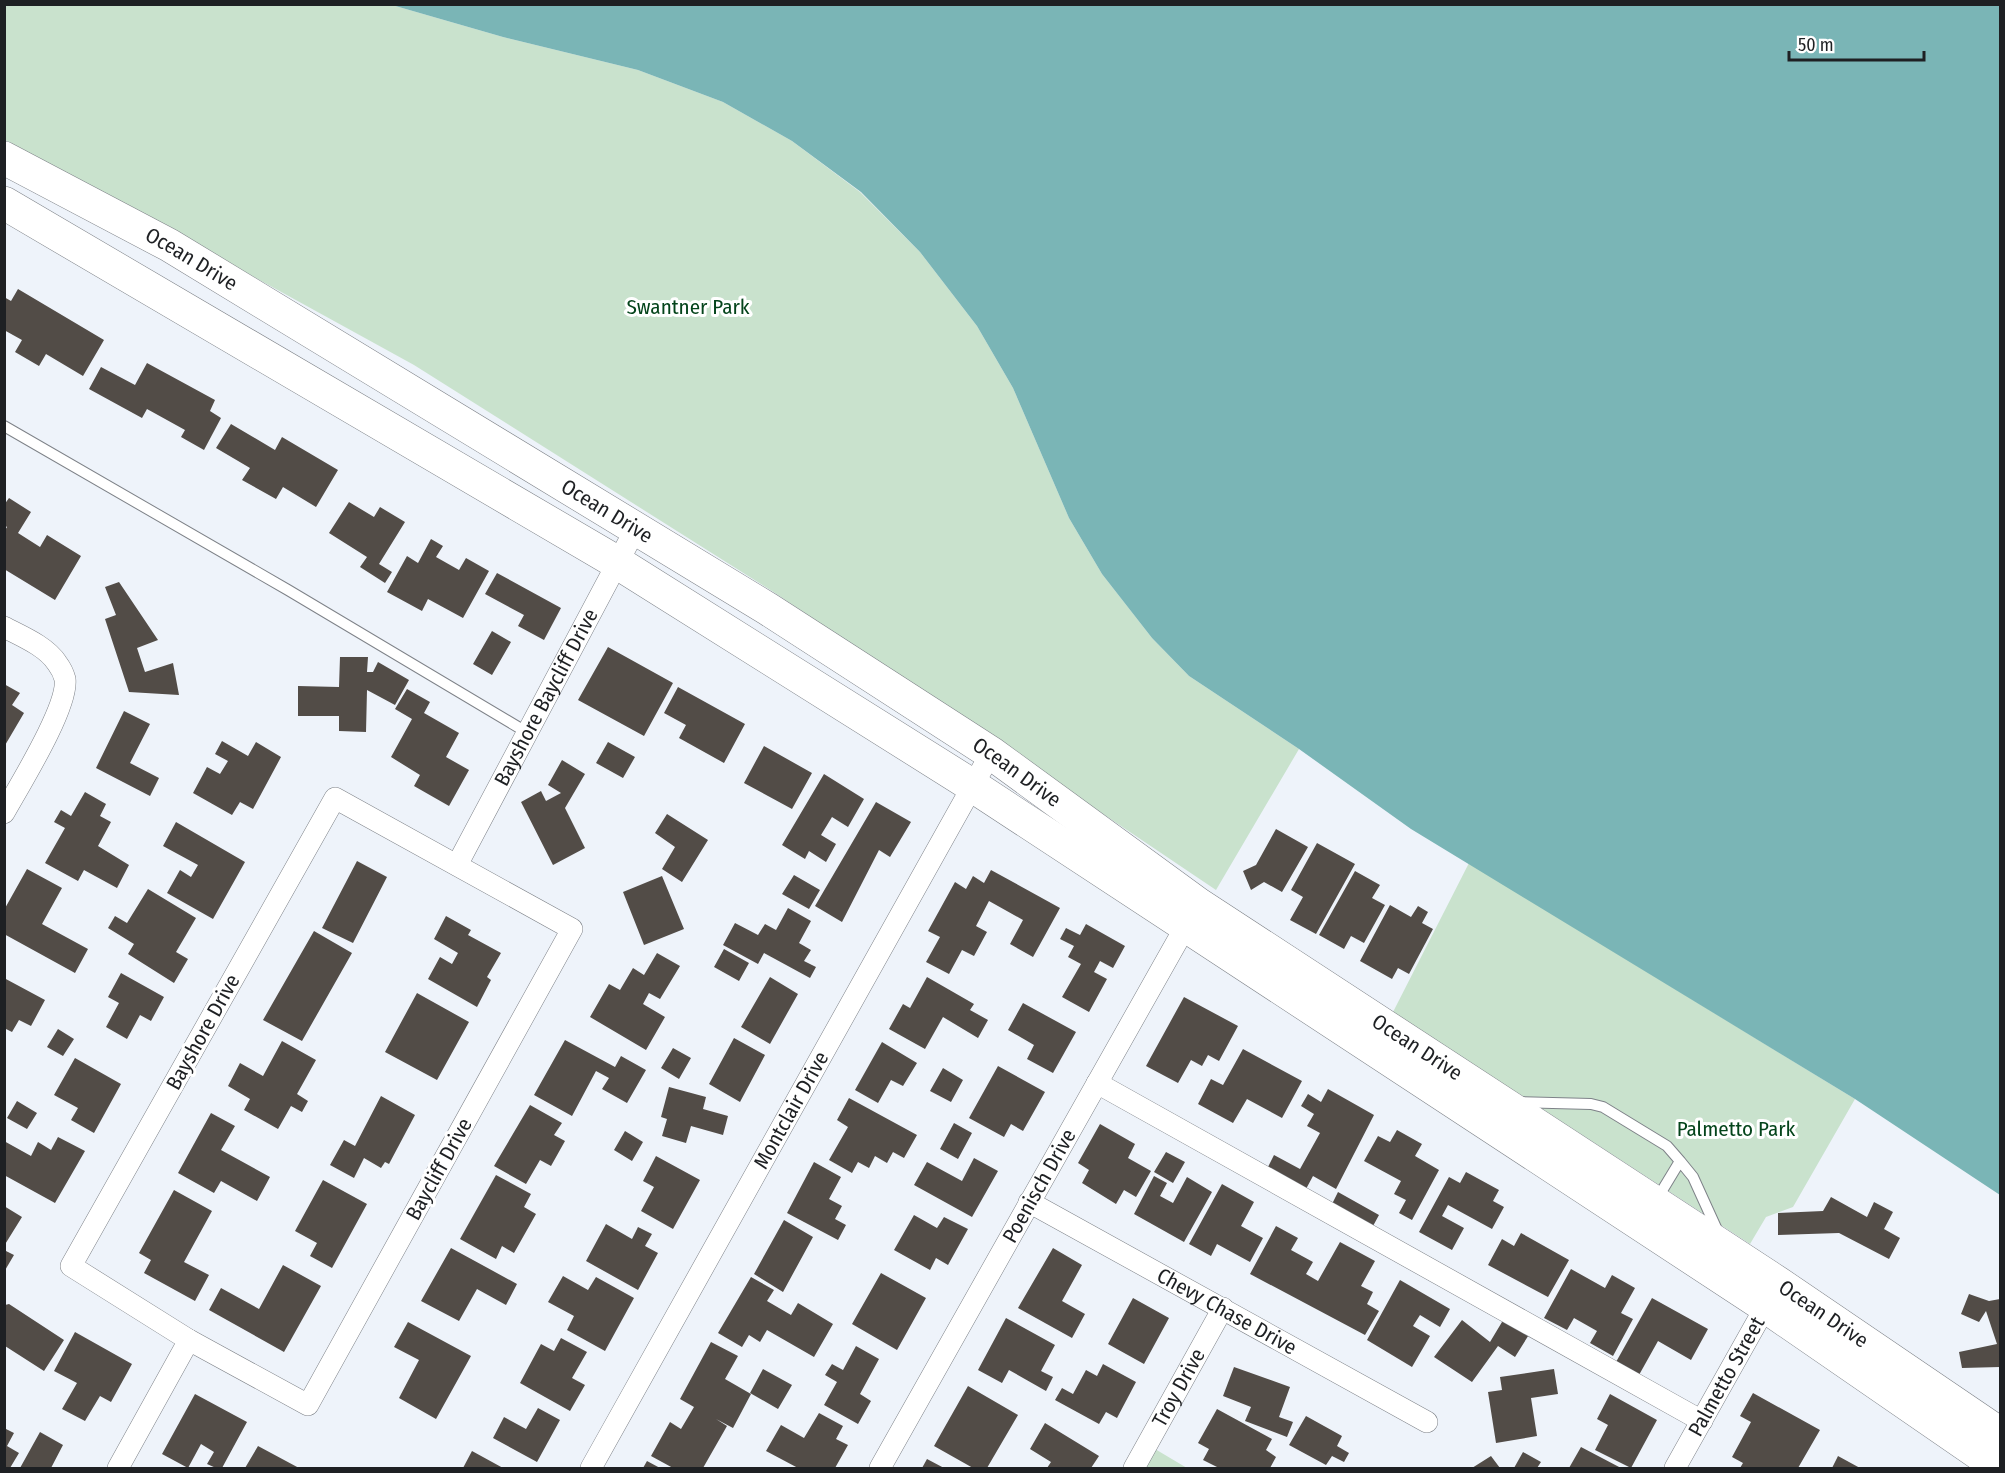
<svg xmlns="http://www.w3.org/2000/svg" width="2005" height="1473" font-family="'Fira Sans Condensed',sans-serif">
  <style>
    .green { fill: #c9e2cd }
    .water { fill: #7ab5b6 }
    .building { fill: #524c47 }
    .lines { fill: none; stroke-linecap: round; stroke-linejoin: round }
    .service-casing { stroke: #7e8288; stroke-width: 12 }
    .minor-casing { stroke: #7e8288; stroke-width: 22 }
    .primary-casing { stroke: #7e8288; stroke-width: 34 }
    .service { stroke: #fff; stroke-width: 10 }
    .minor { stroke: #fff; stroke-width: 21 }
    .primary { stroke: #fff; stroke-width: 33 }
    .labels { text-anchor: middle; stroke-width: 6; stroke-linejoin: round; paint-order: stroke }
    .street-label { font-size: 21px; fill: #1e2023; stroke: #fff }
    .park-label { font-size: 21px; fill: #04441b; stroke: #fff }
  </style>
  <rect width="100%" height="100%" fill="#eef3fa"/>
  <path class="green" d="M5,5H392L503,37L638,70L723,102L792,141L860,192L920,252L977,326L1013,388L1069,518L1102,574L1152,638L1189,676L1299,749L1216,890L772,591L414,365L5,140Z
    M1469,863L1855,1099L1793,1207L1766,1217L1750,1244L1393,1012Z
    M1155,1449L1187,1468H1148L1145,1467Z"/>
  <path class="water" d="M392,5H2000V1195L1855,1099L1411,829L1299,749L1189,676L1152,638L1102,574L1069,518L1013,388L977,326L920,252L861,192L792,141L723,102L638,70L503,37Z"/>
  <path class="building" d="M18,289L104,340L83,376L46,354L39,366L15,352L22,340L4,330V297L11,301Z
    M147,363L215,400L210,411L221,418L204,450L181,437L185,430L147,409L142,418L89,389L101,367L135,385Z
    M231,424L275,450L282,437L338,470L316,507L283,487L276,499L242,480L250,468L216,448Z
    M9,498L31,512L18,533L40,547L47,535L81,556L55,600L4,569V532L7,527L4,525V505Z
    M349,502L374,517L380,507L405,522L379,564L392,572L385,583L360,567L367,557L329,533Z
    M431,539L443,546L436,557L459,570L466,558L489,571L463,618L428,599L422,611L387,592L407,556L418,563Z
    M497,573L561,608L544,640L518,626L524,615L485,594Z
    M119,582L158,640L137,648L145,672L173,663L179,695L129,692L105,619L116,615L105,587Z
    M492,631L511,642L492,675L473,664Z
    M608,647L673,683L644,736L578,700Z
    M340,657H368L367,672H373L378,662L409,680L395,705L367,690L366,732L339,731V716H298V686L339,687Z
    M4,684L20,693L12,705L24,713L4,747Z
    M678,687L745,724L724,763L679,738L686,725L664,713Z
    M407,689L430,702L424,713L459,733L446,757L469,770L449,806L414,786L420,775L391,757L412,719L395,709Z
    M124,711L150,724L130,763L159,778L150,796L96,768Z
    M222,741L248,756L256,742L281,757L253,809L240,802L232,815L193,793L207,767L220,774L228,761L215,754Z
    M608,742L635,757L623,778L596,763Z
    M764,746L812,773L792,809L744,783Z
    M562,760L585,774L565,808L585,848L553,865L521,802L541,791L546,801L561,793L548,785Z
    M824,774L864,799L848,827L832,817L821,835L836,844L826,862L809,851L805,859L782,845Z
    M85,792L106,804L100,816L111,822L98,846L129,865L117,888L84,870L78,881L45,863L65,828L54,822L61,810L71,816Z
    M876,802L911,822L890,857L879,850L842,922L815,906Z
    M667,814L708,840L682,882L662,869L675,847L655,833Z
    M176,822L245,862L213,919L167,893L180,870L191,877L198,865L163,846Z
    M1276,829L1308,847L1282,892L1264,882L1251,890L1243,871L1256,865Z
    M1317,843L1355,864L1316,934L1290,920L1303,897L1291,890Z
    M357,861L387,877L353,943L322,928Z
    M27,869L62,888L42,924L88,949L75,973L4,934V910Z
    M991,870L1060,908L1033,957L1010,944L1023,920L989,901L976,926L987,932L974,956L962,950L949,974L926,962L940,937L928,931L955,882L966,889L973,876L984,883Z
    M1355,871L1380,885L1372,898L1385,905L1364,943L1351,936L1344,949L1319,935Z
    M794,875L820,890L809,909L782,894Z
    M662,876L684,929L644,945L623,892Z
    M148,889L196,918L176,952L188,959L174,983L128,954L134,944L108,928L115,916L127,923Z
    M1390,905L1411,917L1418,906L1428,912L1422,923L1433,929L1409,974L1398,968L1392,979L1360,961Z
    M788,908L811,921L799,943L811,950L804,961L816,967L810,978L764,953L758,964L723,945L735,923L758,935L765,924L776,930Z
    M446,916L471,930L468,935L501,953L487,977L491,980L477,1007L428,979L440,957L452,964L458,953L434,939Z
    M1086,924L1125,946L1113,968L1100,961L1094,972L1107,979L1089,1012L1062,997L1081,964L1068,957L1074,946L1060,939L1066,928L1080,935Z
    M314,931L352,953L302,1041L263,1020Z
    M724,949L749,963L739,981L714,967Z
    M657,953L680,966L660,999L649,993L643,1004L665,1017L646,1050L590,1017L609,984L620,990L633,968L644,975Z
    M121,973L164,997L151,1021L140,1015L127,1039L106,1027L119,1003L108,997Z
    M770,977L798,994L770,1044L741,1027Z
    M927,977L974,1004L970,1010L988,1020L978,1038L943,1017L925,1049L889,1029L903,1004L910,1008Z
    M4,978L45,1000L31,1026L19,1020L12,1032L4,1028Z
    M417,993L469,1022L437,1080L385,1052Z
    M1184,997L1238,1026L1219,1061L1208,1055L1202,1066L1191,1060L1178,1083L1146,1066Z
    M1023,1003L1076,1032L1053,1073L1027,1059L1034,1045L1008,1030Z
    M58,1029L74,1039L63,1056L47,1047Z
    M734,1038L765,1055L740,1102L709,1084Z
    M565,1040L615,1067L621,1056L646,1070L627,1103L602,1089L609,1078L596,1071L572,1116L534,1095Z
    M282,1041L316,1060L297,1094L308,1101L302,1112L291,1106L278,1129L244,1110L250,1099L228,1086L240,1063L263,1076Z
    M882,1042L917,1063L903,1086L891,1080L878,1103L855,1090Z
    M673,1048L691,1058L679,1079L661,1068Z
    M1243,1049L1302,1081L1282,1118L1247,1099L1233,1123L1198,1104L1211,1079L1223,1085Z
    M75,1058L121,1084L94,1133L71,1120L78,1108L54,1095Z
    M998,1066L1045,1092L1023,1131L1011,1124L1004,1137L969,1118Z
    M943,1068L963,1080L951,1102L930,1091Z
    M669,1087L706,1097L703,1109L728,1116L723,1135L691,1126L686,1143L662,1136L667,1119L661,1117Z
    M1328,1089L1374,1115L1336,1189L1313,1176L1306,1189L1268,1167L1274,1155L1300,1169L1320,1133L1307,1126L1314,1114L1301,1106L1308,1094L1321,1102Z
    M381,1096L415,1115L389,1164L385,1162L381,1168L364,1158L354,1178L330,1165L344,1140L355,1146Z
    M849,1098L917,1135L904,1158L893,1152L887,1163L875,1156L869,1168L858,1162L852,1173L829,1160L848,1127L837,1120Z
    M17,1101L37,1113L27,1129L7,1118Z
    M530,1105L562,1123L554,1135L565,1141L551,1166L540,1160L526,1184L494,1166Z
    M211,1113L235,1126L221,1150L270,1177L257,1201L221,1181L214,1193L178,1173Z
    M954,1123L972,1133L958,1159L940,1149Z
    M1100,1124L1135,1144L1128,1158L1151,1171L1136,1197L1124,1190L1116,1204L1082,1183L1089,1170L1078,1163Z
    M1397,1130L1422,1144L1415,1156L1439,1170L1412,1220L1399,1213L1406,1200L1394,1194L1401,1181L1364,1161L1378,1136L1390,1142Z
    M625,1131L643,1142L632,1161L614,1150Z
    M58,1137L85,1151L55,1203L4,1175V1141L31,1156L38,1142L51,1150Z
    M1166,1152L1185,1162L1173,1183L1154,1172Z
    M656,1156L700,1180L673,1229L641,1211L654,1187L643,1181Z
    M974,1158L998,1171L972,1217L914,1185L927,1162L962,1181Z
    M814,1162L841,1177L829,1199L842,1206L835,1219L846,1225L838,1240L787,1213Z
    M1466,1172L1499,1190L1493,1201L1504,1207L1492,1229L1448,1205L1442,1216L1464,1228L1452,1250L1419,1232L1449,1177L1460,1183Z
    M496,1175L531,1194L524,1207L536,1214L514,1253L502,1246L496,1259L460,1239Z
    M1154,1176L1167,1183L1160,1196L1173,1203L1187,1177L1212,1192L1184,1242L1134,1214Z
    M323,1180L367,1204L332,1268L310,1256L317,1243L295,1231Z
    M1222,1184L1254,1202L1241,1226L1263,1238L1250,1262L1217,1244L1211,1256L1189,1244Z
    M174,1190L212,1211L184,1262L209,1275L195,1301L144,1273L151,1260L139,1253Z
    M1338,1192L1379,1215L1373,1226L1332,1204Z
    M1831,1197L1867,1217L1874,1202L1893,1212L1884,1229L1900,1238L1889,1259L1839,1233L1778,1235V1213L1823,1211Z
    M4,1206L22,1217L4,1246Z
    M914,1215L937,1228L944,1217L968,1229L948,1265L936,1258L930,1270L894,1250Z
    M784,1220L813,1237L783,1292L754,1274Z
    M606,1224L632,1239L638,1227L652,1234L645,1246L658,1253L638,1290L586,1261Z
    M1276,1226L1298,1238L1291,1250L1313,1262L1306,1274L1318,1281L1340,1242L1375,1261L1361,1286L1373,1292L1367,1304L1379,1311L1365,1335L1250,1274Z
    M1521,1233L1569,1260L1548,1297L1488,1265L1502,1239L1514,1246Z
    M451,1248L517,1284L506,1305L477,1289L459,1321L421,1301Z
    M1053,1248L1082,1265L1062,1301L1085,1314L1072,1338L1018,1308Z
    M4,1250L14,1255L4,1272Z
    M283,1265L321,1286L284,1352L209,1310L221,1288L259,1309Z
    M1571,1269L1605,1288L1612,1275L1635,1288L1621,1313L1633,1319L1613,1356L1590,1343L1597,1331L1574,1318L1567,1330L1544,1318Z
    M881,1273L926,1298L897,1350L852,1324Z
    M563,1276L588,1290L596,1277L634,1298L605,1351L567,1330L574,1316L548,1302Z
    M751,1277L774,1290L767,1301L791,1315L798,1303L833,1324L814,1357L767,1330L760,1342L749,1335L742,1347L718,1333Z
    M1400,1280L1450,1309L1440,1327L1420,1315L1413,1326L1430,1336L1412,1367L1367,1340Z
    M1969,1294L1989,1301L2000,1299V1367L1962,1368L1959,1352L1997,1344L1986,1311L1979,1322L1961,1314Z
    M1133,1298L1169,1318L1144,1364L1108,1344Z
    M1652,1298L1708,1329L1691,1360L1658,1341L1639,1375L1616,1362Z
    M9,1304L64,1340L44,1371L5,1346V1305Z
    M1505,1317L1530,1333L1515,1357L1498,1346L1472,1382L1434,1357L1462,1320L1490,1342Z
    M1006,1318L1055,1345L1041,1371L1053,1377L1046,1391L1009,1370L1002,1383L978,1370Z
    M408,1322L471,1356L436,1419L399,1398L419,1360L394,1347Z
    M75,1332L132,1364L111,1402L100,1396L85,1421L62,1409L77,1383L54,1371Z
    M561,1338L587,1352L572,1378L585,1385L570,1411L520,1383L541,1344L554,1351Z
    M711,1342L738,1356L725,1379L751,1394L733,1428L716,1419L727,1426L703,1468H673L651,1456L670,1422L681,1429L694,1407L680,1399Z
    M856,1346L879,1359L860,1394L871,1401L858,1424L824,1405L837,1382L825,1375L832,1364L843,1370Z
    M1103,1364L1136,1382L1117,1418L1106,1412L1099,1424L1055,1400L1062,1388L1073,1394L1086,1370L1097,1376Z
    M1234,1367L1290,1387L1279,1417L1293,1422L1287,1437L1245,1421L1251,1407L1223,1396Z
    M763,1369L792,1385L778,1409L750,1393Z
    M1554,1369L1558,1394L1531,1398L1537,1436L1496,1443L1488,1392L1502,1390L1500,1377Z
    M968,1386L1018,1415L987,1468H973L934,1446Z
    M1753,1393L1820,1430L1798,1468H1740L1743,1463L1732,1457L1751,1422L1740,1416Z
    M195,1394L247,1422L222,1468H216L207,1464L214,1452L201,1444L188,1468L162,1454Z
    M1610,1394L1657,1420L1631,1468L1595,1450L1608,1425L1597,1419Z
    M538,1408L560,1420L537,1462L493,1438L504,1417L526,1429Z
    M1217,1409L1272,1439L1266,1450L1276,1457L1270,1468H1219L1203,1460L1209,1449L1198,1443Z
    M819,1413L843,1426L836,1439L848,1445L835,1468H798L766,1451L781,1425L804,1438Z
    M1306,1416L1342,1436L1337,1446L1349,1453L1344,1462L1332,1456L1326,1465L1289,1445Z
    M1045,1423L1099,1456L1091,1468H1047L1051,1462L1030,1449Z
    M4,1428L14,1433L7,1446L19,1453L10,1468H4Z
    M40,1432L63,1445L51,1468H20Z
    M258,1446L299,1468H245Z
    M1581,1447L1621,1468H1569Z
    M472,1451L503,1468H463Z
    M1523,1452L1541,1462L1537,1468H1514Z
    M1491,1456L1500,1468H1472Z
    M1838,1456L1860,1468H1832Z
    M927,1459L944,1468H922Z
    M647,1461L660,1468H643Z"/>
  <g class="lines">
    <defs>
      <path id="service" d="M4,426L288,590L528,733
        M1518,1102L1591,1104L1603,1107L1667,1146L1680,1161L1693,1177L1718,1232
        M1657,1199L1680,1161"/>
      <g id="minor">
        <path d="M4,627C21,636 46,646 57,663C60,667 64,675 65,679C69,706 19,786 4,813"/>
        <path d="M335,798L572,929L308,1405L189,1340L71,1266Z"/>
        <path id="s1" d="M457,865L636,528"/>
        <path d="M1097,1083L1702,1421"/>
        <path id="s2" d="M1029,1202L1427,1422"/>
        <path d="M118,1468L189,1340"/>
        <path id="s3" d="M591,1468L991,753"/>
        <path id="s4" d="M880,1468L1192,915"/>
        <path id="s5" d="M1134,1468L1223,1308"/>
        <path id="s6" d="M1675,1468L1771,1297"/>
      </g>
      <g id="primary">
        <path id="s7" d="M4,158L169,245L768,609L991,753L1198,904L1778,1283L2000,1434"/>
        <path d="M4,203L618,563L973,786L1765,1306L2000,1468"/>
      </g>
    </defs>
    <use href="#service" class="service-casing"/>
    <use href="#minor" class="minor-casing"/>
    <use href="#primary" class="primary-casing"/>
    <use href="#service" class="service"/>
    <use href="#minor" class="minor"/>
    <use href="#primary" class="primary"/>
  </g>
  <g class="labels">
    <g class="street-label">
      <text dy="7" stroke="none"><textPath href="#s7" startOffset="213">Ocean Drive</textPath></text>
      <text dy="7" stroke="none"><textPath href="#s7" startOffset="699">Ocean Drive</textPath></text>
      <text dy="7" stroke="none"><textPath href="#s1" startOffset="190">Bayshore Baycliff Drive</textPath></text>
      <text dy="7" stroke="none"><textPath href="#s7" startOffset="1185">Ocean Drive</textPath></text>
      <text transform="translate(203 1032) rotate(-61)" y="7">Bayshore Drive</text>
      <text dy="7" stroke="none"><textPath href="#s7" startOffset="1671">Ocean Drive</textPath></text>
      <text dy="7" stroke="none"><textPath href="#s3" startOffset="410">Montclair Drive</textPath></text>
      <text transform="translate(439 1169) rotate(-61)" y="7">Baycliff Drive</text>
      <text dy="7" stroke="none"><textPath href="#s4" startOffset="324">Poenisch Drive</textPath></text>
      <text dy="7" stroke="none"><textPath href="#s2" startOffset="226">Chevy Chase Drive</textPath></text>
      <text dy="7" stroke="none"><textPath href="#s7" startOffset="2157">Ocean Drive</textPath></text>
      <text dy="7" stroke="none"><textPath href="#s6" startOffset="105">Palmetto Street</textPath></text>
      <text dy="7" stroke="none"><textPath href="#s5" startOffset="92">Troy Drive</textPath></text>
    </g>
    <g class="park-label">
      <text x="688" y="314">Swantner Park</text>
      <text x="1736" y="1136">Palmetto Park</text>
    </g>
  </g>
  <rect width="2005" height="1473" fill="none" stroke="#1e2023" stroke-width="12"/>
  <path d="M1789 51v9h135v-9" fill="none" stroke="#1e2023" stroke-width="3"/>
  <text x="1798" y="51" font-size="18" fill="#1e2023" stroke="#ffffff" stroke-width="4.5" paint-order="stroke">50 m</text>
</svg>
